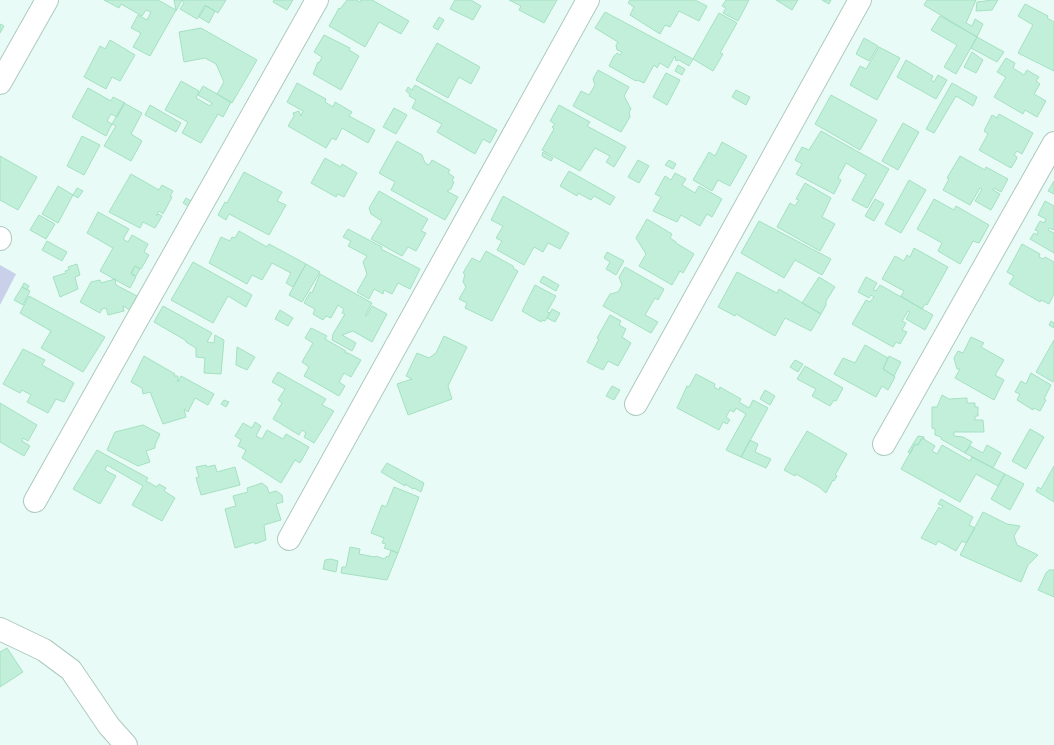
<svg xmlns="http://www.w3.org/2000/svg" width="1054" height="745" font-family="'Asap Condensed',sans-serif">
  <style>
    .green { fill: #c8d1e9 }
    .building { fill: #c2efda; stroke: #a4e1c2 }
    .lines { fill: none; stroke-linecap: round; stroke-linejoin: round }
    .minor-casing { stroke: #adcabe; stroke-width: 24 }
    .minor { stroke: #fff; stroke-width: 22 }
  </style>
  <rect width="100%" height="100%" fill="#e9fbf6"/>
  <path class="green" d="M0,265L16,274L0,305Z"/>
  <path class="building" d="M104,0H158L176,10L150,56L133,47L141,33L131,28L138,15L147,20L151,12L146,10L142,16L121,4L119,8Z
    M174,0H182L176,11V10Z
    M182,0H226L218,13L205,5L197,19L180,9L184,3Z
    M274,0H293L287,10L273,2Z
    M347,0H356L360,2L361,0H372L409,21L401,34L379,22L365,47L329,26L339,8L340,9Z
    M455,0H471L481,6L473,20L450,9Z
    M509,0H557L544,23L519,10L521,6Z
    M630,0H695L707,6L699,21L679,11L670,27L665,25L660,34L630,15L634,7L628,3Z
    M726,0H749L738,21L723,13L726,8L722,6Z
    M776,0H798L792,10Z
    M822,0H831L829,4Z
    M927,0H976L966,23L972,26L975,19L983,24L977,37L924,5Z
    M992,0H998L992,10L976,11L977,2Z
    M1025,4L1048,16L1047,18L1054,22V71L1018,53L1033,25L1018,16Z
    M206,6L215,11L209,23L199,17Z
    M605,12L693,59L689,66L679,60L676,61L675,56L668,68L660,63L657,68L654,65L644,83L637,80L636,81L609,66L614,56L617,53L620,55L622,52L617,50L616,45L618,42L595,28Z
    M719,13L737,23L720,53L723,54L713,71L693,59Z
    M940,16L977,37L956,74L944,67L957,45L931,30Z
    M439,17L444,20L438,30L433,27Z
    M0,24L4,26L0,33Z
    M201,28L257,60L232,103L217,94L224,82L216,64L205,58L184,62L179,32Z
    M324,35L350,48L349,50L359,56L341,90L313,74L318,62L319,63L322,57L314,52Z
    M977,37L1004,52L997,62L971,48Z
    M864,38L878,46L869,61L856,54Z
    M110,40L135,55L120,81L112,77L106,89L84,77L100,46L105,49Z
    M437,43L480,67L471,84L459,77L448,98L416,80Z
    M879,47L900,58L877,100L850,85L860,66L866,69Z
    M972,52L983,60L976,73L964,67Z
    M1006,58L1015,63L1013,68L1024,75L1027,70L1039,77L1036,81L1040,84L1034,94L1046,101L1037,117L1025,110L1023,114L994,97L1006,77L997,72Z
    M906,60L933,76L931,80L934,82L938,75L947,80L936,99L897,77Z
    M678,65L685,69L682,75L675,71Z
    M598,70L629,87L624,96L631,109L629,112L630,117L621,132L573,106L581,91L589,95L595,85L593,79Z
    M666,73L680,80L667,105L653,97Z
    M181,81L199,91L196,98L210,106L212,103L198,95L203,86L231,102L223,117L218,114L201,143L182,133L188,122L165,110Z
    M297,83L326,99L325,102L333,107L335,102L352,112L349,116L375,130L368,143L342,128L336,140L332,138L326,148L288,126L294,116L293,113L299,111L301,116L303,111L287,102Z
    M952,83L977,97L973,106L956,96L934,133L926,129Z
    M415,85L497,130L490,143L483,139L475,154L437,132L442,124L412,108L416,100L409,96L410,94L406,91L408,87L412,90Z
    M88,88L111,101L113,97L125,103L117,117L111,114L107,121L112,124L106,136L72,117Z
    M736,90L750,97L746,105L732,97Z
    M831,95L877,120L860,150L815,124Z
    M124,103L142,113L131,134L142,141L131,161L104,146L116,126L112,124Z
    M150,105L181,123L176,132L145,115Z
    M559,105L590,122L587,126L626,147L614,167L606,162L610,156L595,148L580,171L542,150L554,129L552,127L555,124L550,121Z
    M394,108L407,115L396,134L383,127Z
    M999,114L1033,133L1022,154L1017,151L1014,155L1017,157L1016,160L1011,168L979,150L988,134L984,131L992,115L997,118Z
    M903,123L919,132L898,170L882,161Z
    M821,131L889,169L867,208L852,200L866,175L846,163L838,178L841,180L834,194L796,174L802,164L795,160L802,147L809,150Z
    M82,136L100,145L84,175L67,166Z
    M397,141L422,155L425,163L429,165L432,160L450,170L448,173L454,177L452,181L454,182L451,189L447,191L458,197L445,220L391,190L395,182L379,173Z
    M722,142L747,156L730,186L718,180L712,191L693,180L709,152L715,156Z
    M543,152L553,158L551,161L542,156Z
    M0,156L37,177L18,210L0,200Z
    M960,156L985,170L986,167L1008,179L1001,192L994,188L993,190L1000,194L991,210L975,201L982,189L980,188L970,205L943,190L949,179L947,178Z
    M325,158L341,167L342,164L357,173L344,197L338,194L336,197L311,183Z
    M638,160L649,166L639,183L628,177Z
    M669,160L676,164L673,169L665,165Z
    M569,171L615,197L610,205L594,196L591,200L578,193L577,196L560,186Z
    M244,172L282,192L277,201L286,205L269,235L229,214L226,220L218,215L225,202L227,203Z
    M675,173L686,179L682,185L695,193L699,186L722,199L712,217L707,214L700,226L681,215L677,222L653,211L661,197L655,194L665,176L671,180Z
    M131,174L159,190L162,185L173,191L170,196L172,197L163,214L159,211L156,216L158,214L162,216L155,228L143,222L140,228L109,212Z
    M909,180L926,190L901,233L885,224Z
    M1054,181V194L1048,191Z
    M805,183L831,198L822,217L835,224L820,251L777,227L790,203L795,206L799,200L796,199Z
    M58,186L73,195L58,223L42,214Z
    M77,188L83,191L78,198L73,195Z
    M379,191L428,219L421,231L426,233L416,251L408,247L402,256L371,239L382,221L371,214L369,208Z
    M503,196L569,233L560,249L548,243L543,252L534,247L524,265L497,250L502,241L496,238L503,226L491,220Z
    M186,198L191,201L188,206L183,203Z
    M875,199L884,204L874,221L865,216Z
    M934,199L954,210L956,206L989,225L979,243L973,241L960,264L938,251L942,243L917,229Z
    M1045,201L1054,206V230L1049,228L1048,230L1054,233V253L1030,239L1034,233L1037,235L1038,231L1035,230L1040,221L1044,223L1046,219L1038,215Z
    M98,212L129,229L123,239L128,242L132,235L148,244L144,252L149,255L141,269L135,266L131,274L136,277L130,288L100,271L113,248L87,233Z
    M39,215L55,224L46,239L30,230Z
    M647,219L672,234L670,238L676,242V243L694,254L683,273L680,271L672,285L639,266L646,254L636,238Z
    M759,221L831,259L822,275L795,260L784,278L741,253Z
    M348,229L382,247L381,249L420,269L410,289L398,283L392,294L384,290L383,294L374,289L369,299L357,292L367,274L363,262L367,256L348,246L351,241L343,237Z
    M239,231L267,247L269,244L306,264L293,287L286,283L291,273L272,263L262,280L252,275L247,284L209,263L221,237L230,241L232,237L235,238Z
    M47,241L67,252L62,261L42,250Z
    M1022,244L1040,254L1039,257L1043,259L1045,257L1054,262V294L1049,304L1041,300L1040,302L1009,284L1014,276L1007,272Z
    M914,248L948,267L927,305L925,304L922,309L901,296L904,291L882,279L895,256L904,261L907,255L910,257Z
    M486,251L513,266L514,269L518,271L492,321L465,308L467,303L459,299L466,287L463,282L465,274L463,273L472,258L480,262Z
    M607,252L624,261L616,275L606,269L610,262L604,258Z
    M193,262L252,295L246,307L228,296L213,323L171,300Z
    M77,264L80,275L75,277L78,289L60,297L53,277L66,273L65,271L69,270L68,267Z
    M306,264L320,272L302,302L289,295Z
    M135,266L140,269L136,276L131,273Z
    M625,267L664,289L658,300L655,298L645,315L658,322L651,333L603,306L610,294L618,292L622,285L619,277Z
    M737,272L777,293L779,289L821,314L811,331L785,318L775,336L736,314L735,316L718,307Z
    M320,274L372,303L365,315L366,316L372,306L387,314L372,342L353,331L342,335L356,343L352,351L332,340L333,334L345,314L342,313L344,309L338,305L331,318L326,316L323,320L313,314L315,309L304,303L310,292L312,293Z
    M543,276L559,285L556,291L540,282Z
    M819,277L835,287L826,301V305L821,314L802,303Z
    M866,277L877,283L873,290L876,291L880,285L933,315L925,330L906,319L910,312L908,311L902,321L906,323L902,330L907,332L900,344L896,342L893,347L852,324L866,300L870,302L874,297L871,295L869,298L858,292Z
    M115,279L116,285L137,296L130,310L123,306L124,311L108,315L106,308L102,309L100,313L80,302L91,282L100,280L101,283Z
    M24,283L29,286L27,290L22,287Z
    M535,285L556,296L547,312L550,313L545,321L542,320L541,322L522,311Z
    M22,287L30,291L23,305L14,300Z
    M29,296L105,337L83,372L41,348L51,331L20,313Z
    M163,306L212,333L207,342L214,343L215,335L224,340L221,374L204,373L205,358L196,357V348L186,342L185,340L154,322Z
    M552,309L560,313L555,322L547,318Z
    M280,310L293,318L288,326L275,319Z
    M610,315L621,321L619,325L626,329L622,337L631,343L618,366L608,361L603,370L587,362L599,339L597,338Z
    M1051,321L1054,323V328L1049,325Z
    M311,328L327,336L325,339L346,351L345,353H348L361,360L351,377L344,373L339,382L345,386L339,396L304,376L309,367L302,362L313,343L305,338Z
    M444,336L467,347L448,386L452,399L408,415L397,384L412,379L406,376L417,353L429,358L436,353Z
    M971,337L984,343L981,347L1004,360L995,375L1004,380L994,400L955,378L960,369H957L954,358L958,351L963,353Z
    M1054,340V380L1053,382L1036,372Z
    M865,345L888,358L883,369L895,377L888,390L882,386L876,397L834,374L843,358L855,363Z
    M237,347L255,357L247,370L236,365Z
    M23,349L45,360L42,365L74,383L64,402L56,399L48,413L27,402L31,395L22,390L20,393L3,384Z
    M144,356L175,374L174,376H178V382L181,376L214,394L208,405L195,398L188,412L184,409L186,417L163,424L150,392L143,394L142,388L131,382Z
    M889,356L901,362L894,376L883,369Z
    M795,360L803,364L798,372L790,367Z
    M805,366L843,388L836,401L834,400L830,406L812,396L816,389L797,379Z
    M278,372L326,399L322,405L334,411L314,443L304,437L306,433L302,430L299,435L273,419L282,403L278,400L285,389L272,382Z
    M1031,373L1051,385L1044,399L1046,400L1040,411L1034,408L1033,410L1017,400L1020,394L1015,392L1021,381L1026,384Z
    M696,374L715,384L714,387L719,390L720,387L741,399L739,402L749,408L753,400L768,408L741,457L726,450L746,414L736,408L734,412L730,410L726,417L730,420L727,424L723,422L719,430L677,408L687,386L689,387Z
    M612,386L620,390L614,400L606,396Z
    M765,390L775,396L770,405L760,399Z
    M942,395L949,399L967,398V403H975V407H978V416H975V420H983L984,432H954V436L963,437L972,442L965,453L941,439V437L935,435V429L932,428V407H937Z
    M224,400L229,402L226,407L221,404Z
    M0,403L37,425L28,441L23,438L22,441L30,446L24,456L0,442Z
    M255,422L261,426L256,436L262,439L267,430L283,439L286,434L309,447L300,463L295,460L281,483L242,458L246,450L238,446L241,440L235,436L243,423L252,428Z
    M143,425L160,434L155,445V448L146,451L150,462L138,466L107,450L115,432Z
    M1030,429L1044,437L1026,469L1012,461Z
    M807,431L847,454L835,475L837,476L834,481L833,480L826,493L819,487L796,474L795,476L784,470Z
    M918,436L924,437V439L922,438L918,445L915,444L910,454L908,452Z
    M922,438L935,446L932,451L937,454L942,445L970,461L972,457L1005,474L998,486L976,474L960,502L901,469L915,444L918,445Z
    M750,440L758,444L755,452L771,459L766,468L741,457Z
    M987,445L1001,453L993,468L965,453L970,446L983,453Z
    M97,450L148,478L146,481L157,487L159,484L166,488L164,491L175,498L162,521L132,505L143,486L107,465L105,470L116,476L100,504L73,489Z
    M387,463L424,483L421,492L414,488L413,489L405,484V486L381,472Z
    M206,465L207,467L215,465L217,472L235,467L240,485L201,495L196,478L199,477L196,467Z
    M1054,466V502L1036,491L1038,487L1041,489Z
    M1005,474L1024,484L1010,510L991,499Z
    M262,483L267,487L269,493L276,491L282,495L283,502L276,504L281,520L264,525L266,540L255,544L254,542L235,548L225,509L236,506L233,496L248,492L247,488Z
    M394,487L419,497L398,553L384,548L386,544L382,543L384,538L371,533L382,505L386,507Z
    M941,499L973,517L969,525L975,528L966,543L962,541L956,551L938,541L936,545L921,538L939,507L941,509L943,506L938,504Z
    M983,512L1007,524L1020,526L1014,536L1017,545L1038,555L1028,565L1021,582L960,555Z
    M350,547L360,549L359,554L375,557L376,556L384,559L387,556L389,557L391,550L398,553L387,580L341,573L342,567H346Z
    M331,559L338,561L336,572L323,569L325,560Z
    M1049,570H1054V597L1038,590L1046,573Z
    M7,648L23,672L0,687V652Z"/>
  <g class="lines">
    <defs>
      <path id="minor" d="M0,83L47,0
        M0,238V239
        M636,404L860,0
        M884,444L1054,143
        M35,501L317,0
        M289,539L588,0
        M0,629L44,650L71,670L109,726L126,745"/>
    </defs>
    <use href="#minor" class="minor-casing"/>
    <use href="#minor" class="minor"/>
  </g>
</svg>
